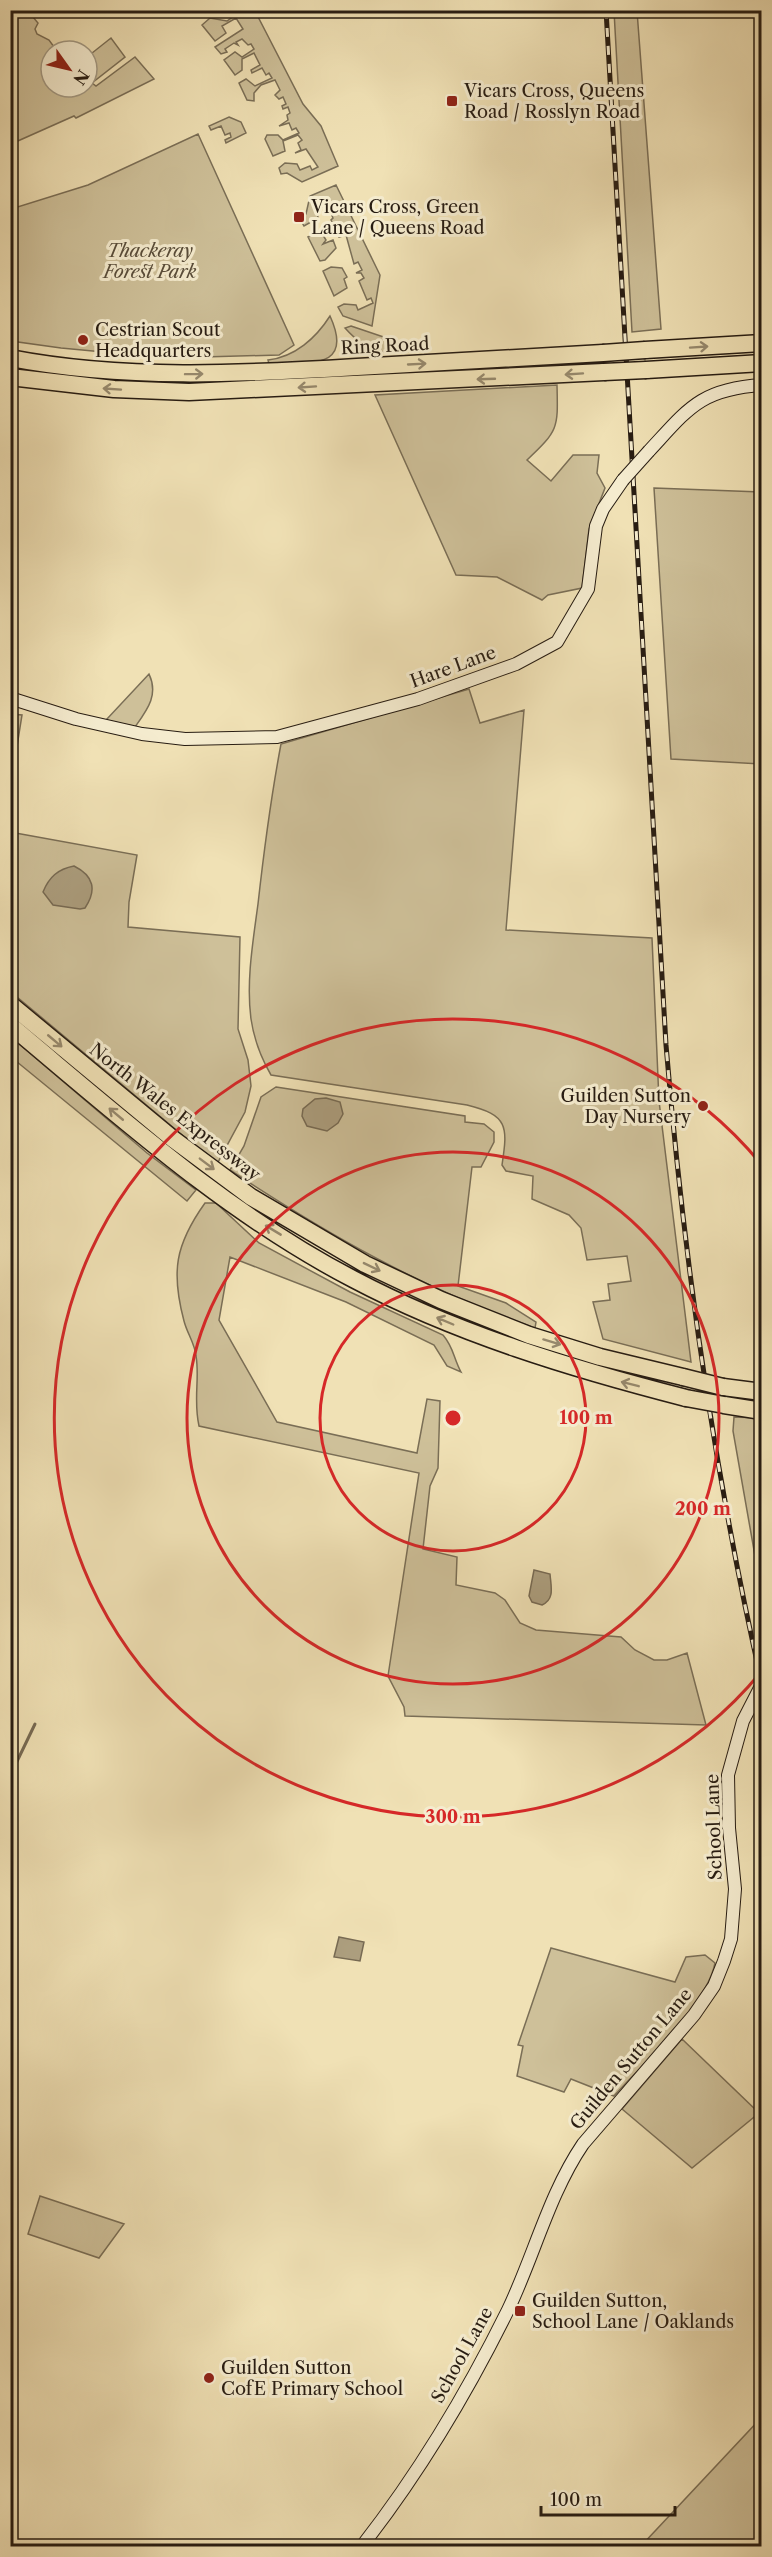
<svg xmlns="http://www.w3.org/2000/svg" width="772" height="2557" font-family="'Libre Caslon Text',serif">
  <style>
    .green { fill: #cec099; stroke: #7a6e56; stroke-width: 1.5 }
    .water { fill: #ac9e7e; stroke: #776a53; stroke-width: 1.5 }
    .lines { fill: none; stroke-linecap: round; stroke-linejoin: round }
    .stream { stroke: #776a53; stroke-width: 3 }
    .secondary-casing { stroke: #271c12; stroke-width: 14 }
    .highway-casing { stroke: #271c12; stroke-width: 19 }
    .secondary { stroke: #f5eccf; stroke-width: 12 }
    .highway { stroke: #f0e1b5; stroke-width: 16 }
    .rail-casing { stroke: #271c12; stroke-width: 5 }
    .rail { stroke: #f5eccf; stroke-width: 3; stroke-dasharray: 9; stroke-linecap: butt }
    .secondary-bridge-casing { stroke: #271c12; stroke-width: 14; stroke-linecap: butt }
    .highway-bridge-casing { stroke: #271c12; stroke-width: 19; stroke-linecap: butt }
    .secondary-bridge { stroke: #f5eccf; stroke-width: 12 }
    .highway-bridge { stroke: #f0e1b5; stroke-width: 16 }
    .oneway { stroke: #96886c }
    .ring { fill: none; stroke: #d62828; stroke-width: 3 }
    .poi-dot { fill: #8f2418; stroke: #f5eccf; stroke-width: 2 }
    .labels { text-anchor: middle; stroke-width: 6; stroke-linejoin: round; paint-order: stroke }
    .poi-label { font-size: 18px; fill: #271c12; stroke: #f5eccf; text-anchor: start }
    .park-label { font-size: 18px; font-style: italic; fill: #594d3a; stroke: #f5eccf }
    .street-label { font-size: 18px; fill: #271c12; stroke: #f5eccf }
    .centre { fill: #d62828; stroke: #f5eccf; stroke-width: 3 }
    .ring-label { font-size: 18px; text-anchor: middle; font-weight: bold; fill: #d62828; stroke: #f5eccf; stroke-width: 6; stroke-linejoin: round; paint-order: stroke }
  </style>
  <rect width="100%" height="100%" fill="#f0e1b5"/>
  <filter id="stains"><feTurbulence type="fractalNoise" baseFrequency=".00333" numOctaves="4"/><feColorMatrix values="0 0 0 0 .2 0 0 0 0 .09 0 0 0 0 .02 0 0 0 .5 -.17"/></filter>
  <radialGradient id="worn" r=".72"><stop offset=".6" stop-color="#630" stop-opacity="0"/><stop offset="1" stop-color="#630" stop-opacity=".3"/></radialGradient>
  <path class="green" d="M11,10L28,11L38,23L35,29L37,34L49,40L57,51H51V87H87V57L111,38L125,57L92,83L96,86L135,57L154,79L76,118L74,116L11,144Z
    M230,11H255L303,104L321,126L338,166L302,182L287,173L281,174L279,168L285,163L297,164L300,170L310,166L312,170L318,167L306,149L295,153L301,150L298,143L302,140L298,135L283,141L285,151L273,156L265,139L267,135H278L283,140L299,133L296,128L292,130L289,123L279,126L288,120L287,115L290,113L288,107L283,109L282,106L286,104L283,97L279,99L275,95L280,90L275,80L261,85L254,93V101L247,100L239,83L246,79L255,86L272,78L269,73L266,75L262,68L252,73L251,70L260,65L254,53L242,59V70L235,75L224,60L235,52L242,57L254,49L251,44L248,45L242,39L236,42L238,45L234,43L225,49L227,52L221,54L215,47L243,29L236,18L222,26L226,33L215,41L202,25L210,18L227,21L234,16Z
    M614,11H637L661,329L632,332Z
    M229,117L241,122L246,133L226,143L225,140L231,137L230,133L225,135L221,126L211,130L209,126Z
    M198,134L294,345L279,355L167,358L61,348L11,341V209L88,185Z
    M336,185L380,275L372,326L343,316L338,307L344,304L356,305L358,310L373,303L371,298L367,300L359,281L364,278L361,273H356L362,270L358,262L354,264L346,235L339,237L338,235L343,232L341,227L336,229L331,220L333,218L327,205L317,209L318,218L304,226L299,217L306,214L310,196Z
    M321,232L326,240L323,244L333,240L336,248L325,260L320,261L308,237Z
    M331,267L342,268L347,277L344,279L347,288L334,296L323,271Z
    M330,316C355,371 307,362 269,364L268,360C295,357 316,338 330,316Z
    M351,326L422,350C386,354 371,357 345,328Z
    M557,385C558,428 559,430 527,460L551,481L573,455H599L597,473L605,488L589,529L582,588L548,595L542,600L497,577L456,575L375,395Z
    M654,488L761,492V764L671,759Z
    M149,674C159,695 147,710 135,727L106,720Z
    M469,689L480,723L524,710L506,930L652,938L659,1101L691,1362L603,1339L593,1302L610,1300L608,1284L631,1281L627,1256L587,1260L581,1228L569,1215L532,1199L533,1176L506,1171L502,1165C508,1126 508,1115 467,1105L271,1075C261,1058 254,1039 251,1019C246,982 253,941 258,904C264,850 271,797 281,744Z
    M11,714L22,715L11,784L10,714Z
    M10,832L137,855L129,902L128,927L240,937L238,1029L248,1060L251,1086L245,1112L217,1164L11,992Z
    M11,1037L147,1153L196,1190L187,1201L11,1057Z
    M276,1087L465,1116V1122L484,1124L494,1132V1142L481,1167H472L458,1286L506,1303L536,1322L535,1328C421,1288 330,1236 230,1170L244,1146L261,1097Z
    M205,1203H216L259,1243L350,1292L443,1335C454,1348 453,1357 461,1372L447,1366L434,1345L346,1302L230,1257L219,1320L277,1422L417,1453L427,1399L440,1401L438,1468L430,1486L423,1549L457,1557L456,1585L495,1593L505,1600L520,1623L536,1630L621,1637L635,1650L654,1660H667L687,1653L706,1725L405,1716L404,1707L388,1676L419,1473L199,1426C193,1399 200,1379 196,1356C195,1344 187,1333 184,1321C171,1272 175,1245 205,1203Z
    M734,1417L761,1418V1590L733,1431Z
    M551,1948L675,1982L686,1957L705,1955L715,1963C708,2003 642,2065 614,2096L571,2079L564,2092L517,2076L523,2046L518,2045Z
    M682,2039L759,2113L692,2168L622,2109Z
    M40,2196L124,2224L99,2258L28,2234Z
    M761,2418V2546H641Z"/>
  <path class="water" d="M74,866C94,876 97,890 85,908L80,909L53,905L43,892C49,877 58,869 74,866Z
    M326,1098L340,1102L343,1114L338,1123L327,1131L307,1126L302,1116L303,1109L315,1099Z
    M534,1570L550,1574C551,1587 555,1599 542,1605L532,1602L529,1596Z
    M339,1937L364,1942L360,1961L334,1957Z"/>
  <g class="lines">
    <path class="stream" d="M10,1776L35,1724"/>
    <defs>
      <path id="secondary" d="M649,451C688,409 700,389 762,385
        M10,698L76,719L142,734L185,739L277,737L418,699L516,664L557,642L588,589L596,526L603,509L623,480
        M362,2546C419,2473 467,2393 508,2310C534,2256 549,2194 583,2144L694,2015L714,1986L724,1961L731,1939L735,1889L729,1828L728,1775L743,1721L762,1684"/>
      <path id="highway" d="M645,350L762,343
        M10,358C124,380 242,374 357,367C439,362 521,357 603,353
        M646,370L762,363
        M10,377L114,389L189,392L604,372
        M10,1004L173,1139L251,1197L365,1264L441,1300L529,1335L600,1357L683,1377
        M10,1025C119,1116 226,1213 353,1279C457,1334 573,1369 686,1398
        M723,1387L762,1392
        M724,1405L762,1411"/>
    </defs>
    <use href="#secondary" class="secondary-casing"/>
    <use href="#highway" class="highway-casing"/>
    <use href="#secondary" class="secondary"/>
    <use href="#highway" class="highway"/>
    <defs>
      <path id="rail" d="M606,10L666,1045C684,1261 714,1473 762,1684"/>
    </defs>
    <use href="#rail" class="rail-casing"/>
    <use href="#rail" class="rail"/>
    <defs>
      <path id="secondary-bridge" d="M623,480L649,451"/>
      <path id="highway-bridge" d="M603,353L645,350
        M604,372L646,370
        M683,1377L723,1387
        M686,1398L724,1405"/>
    </defs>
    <use href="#secondary-bridge" class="secondary-bridge-casing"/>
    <use href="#highway-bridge" class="highway-bridge-casing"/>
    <use href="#secondary-bridge" class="secondary-bridge"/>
    <use href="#highway-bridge" class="highway-bridge"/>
  </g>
  <defs><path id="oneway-shaft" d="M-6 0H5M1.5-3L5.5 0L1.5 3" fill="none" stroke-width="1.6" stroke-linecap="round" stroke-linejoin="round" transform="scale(1.5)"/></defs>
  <g class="oneway">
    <use href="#oneway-shaft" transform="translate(699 347) rotate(-4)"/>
    <use href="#oneway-shaft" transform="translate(417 364) rotate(-3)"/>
    <use href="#oneway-shaft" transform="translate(194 374) rotate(-1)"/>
    <use href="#oneway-shaft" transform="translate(574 374) rotate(176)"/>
    <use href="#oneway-shaft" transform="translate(486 379) rotate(178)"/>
    <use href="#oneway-shaft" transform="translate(307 387) rotate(176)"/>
    <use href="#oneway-shaft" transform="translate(112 389) rotate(-176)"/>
    <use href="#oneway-shaft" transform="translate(55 1041) rotate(40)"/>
    <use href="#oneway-shaft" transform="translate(116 1114) rotate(-140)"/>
    <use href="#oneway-shaft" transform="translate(207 1164) rotate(37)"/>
    <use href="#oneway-shaft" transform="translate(273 1230) rotate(-149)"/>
    <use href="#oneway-shaft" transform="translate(372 1267) rotate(26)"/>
    <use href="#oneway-shaft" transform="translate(445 1321) rotate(-157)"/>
    <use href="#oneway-shaft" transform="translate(552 1342) rotate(17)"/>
    <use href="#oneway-shaft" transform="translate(630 1384) rotate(-166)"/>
  </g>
  <g class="ring">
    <circle cx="453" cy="1418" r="133"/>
    <circle cx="453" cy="1418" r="266"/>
    <path d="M761 1672A399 399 0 1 1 761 1164"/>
  </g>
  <g class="poi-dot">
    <rect x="446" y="95" width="12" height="12" rx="3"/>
    <rect x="293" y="211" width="12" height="12" rx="3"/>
    <circle cx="83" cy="340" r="6"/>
    <circle cx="703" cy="1106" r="6"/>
    <rect x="514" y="2305" width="12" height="12" rx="3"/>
    <circle cx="209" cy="2378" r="6"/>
  </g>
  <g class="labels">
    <g class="poi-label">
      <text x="464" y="97">Vicars Cross, Queens<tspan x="464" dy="21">Road / Rosslyn Road</tspan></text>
      <text x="311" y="213">Vicars Cross, Green<tspan x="311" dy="21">Lane / Queens Road</tspan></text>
      <text x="95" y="336">Cestrian Scout<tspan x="95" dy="21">Headquarters</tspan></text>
      <text x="691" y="1102" text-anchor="end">Guilden Sutton<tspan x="691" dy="21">Day Nursery</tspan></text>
      <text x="532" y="2307">Guilden Sutton,<tspan x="532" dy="21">School Lane / Oaklands</tspan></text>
      <text x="221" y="2374">Guilden Sutton<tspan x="221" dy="21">CofE Primary School</tspan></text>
    </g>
    <g class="park-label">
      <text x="150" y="257">Thackeray<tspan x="150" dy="21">Forest Park</tspan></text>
    </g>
    <g class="street-label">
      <text transform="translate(385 346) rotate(-3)" y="6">Ring Road</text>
      <text transform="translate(453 667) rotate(-20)" y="6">Hare Lane</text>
      <text transform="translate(175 1112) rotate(38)" y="6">North Wales Expressway</text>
      <text transform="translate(714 1827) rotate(-92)" y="6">School Lane</text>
      <text transform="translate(631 2059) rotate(-50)" y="6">Guilden Sutton Lane</text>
      <text transform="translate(462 2355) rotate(-61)" y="6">School Lane</text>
    </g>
  </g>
  <circle cx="453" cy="1418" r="9" class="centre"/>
  <g class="ring-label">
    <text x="586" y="1424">100 m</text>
    <text x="703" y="1515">200 m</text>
    <text x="453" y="1823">300 m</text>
  </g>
  <rect width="772" height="2557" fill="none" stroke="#f0e1b5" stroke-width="36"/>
  <rect x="12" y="12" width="748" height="2533" fill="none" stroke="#271c12" stroke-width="3"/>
  <rect x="18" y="18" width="736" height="2521" fill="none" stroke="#271c12" stroke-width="1.5"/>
  <g transform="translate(69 69) rotate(124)"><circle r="28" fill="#f5eccf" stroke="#a39983" stroke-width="1.5"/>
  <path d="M0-4.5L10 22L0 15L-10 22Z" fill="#8f2418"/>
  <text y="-9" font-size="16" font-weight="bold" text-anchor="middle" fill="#271c12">N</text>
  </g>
  <path d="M541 2506v9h134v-9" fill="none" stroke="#271c12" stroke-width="3"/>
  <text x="550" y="2506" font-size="18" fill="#271c12" stroke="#f5eccf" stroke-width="4.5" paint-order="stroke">100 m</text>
  <rect width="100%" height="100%" filter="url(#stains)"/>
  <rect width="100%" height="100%" fill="url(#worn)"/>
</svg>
